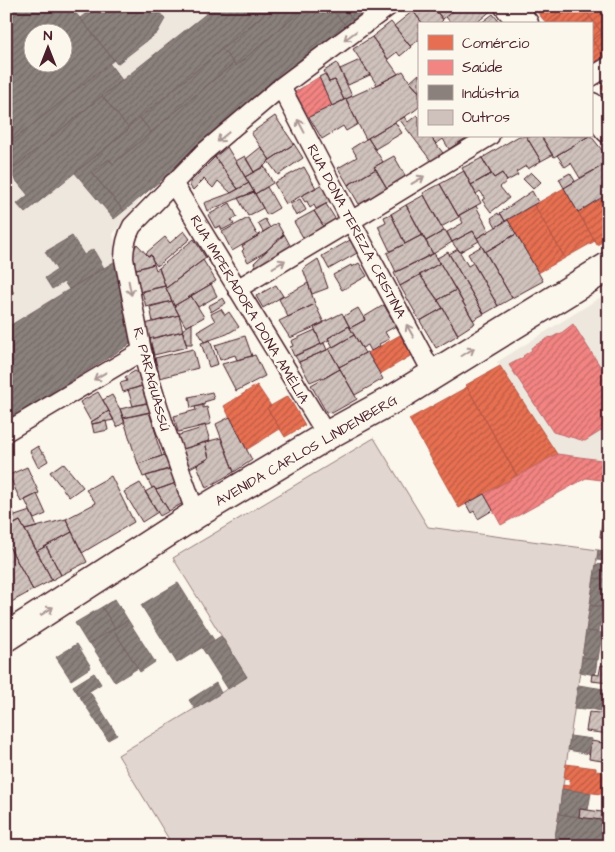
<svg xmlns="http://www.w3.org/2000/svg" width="615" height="852" font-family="'Architects Daughter',sans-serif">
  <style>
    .built { fill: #eee7de; fill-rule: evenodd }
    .grass { fill: #e2d7d0; stroke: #967b7e }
    .shops { fill: url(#shops-hatch); stroke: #b85746 }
    .health { fill: url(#health-hatch); stroke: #c06668 }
    .industry { fill: url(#industry-hatch); stroke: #776464; fill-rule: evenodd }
    .building { fill: url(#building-hatch); stroke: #4a1f2b }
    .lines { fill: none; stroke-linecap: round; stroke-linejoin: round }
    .minor-casing { stroke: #4a1f2b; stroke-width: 21 }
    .primary-casing { stroke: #4a1f2b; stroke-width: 31 }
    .minor { stroke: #fbf7ec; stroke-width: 18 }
    .primary { stroke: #fbf7ec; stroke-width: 28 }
    .oneway { stroke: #ab9695 }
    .labels { text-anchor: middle; stroke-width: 5; stroke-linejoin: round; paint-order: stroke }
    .street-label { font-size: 14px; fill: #4a1f2b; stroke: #fbf7ec }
  </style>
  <defs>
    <pattern id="shops-hatch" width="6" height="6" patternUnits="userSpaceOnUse" patternTransform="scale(1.25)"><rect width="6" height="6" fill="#e76f51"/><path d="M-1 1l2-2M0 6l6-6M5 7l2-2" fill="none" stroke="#bd5b43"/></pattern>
    <pattern id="health-hatch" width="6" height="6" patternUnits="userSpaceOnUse" patternTransform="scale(1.25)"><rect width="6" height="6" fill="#f28482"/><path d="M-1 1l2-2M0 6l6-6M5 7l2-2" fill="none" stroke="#c66b6b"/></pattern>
    <pattern id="industry-hatch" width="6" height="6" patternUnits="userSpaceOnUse" patternTransform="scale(1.25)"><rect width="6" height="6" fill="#8a817c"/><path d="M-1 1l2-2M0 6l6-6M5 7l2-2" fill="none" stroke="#736966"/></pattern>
    <pattern id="building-hatch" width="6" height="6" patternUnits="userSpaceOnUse" patternTransform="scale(1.25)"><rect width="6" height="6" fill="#cfc2bc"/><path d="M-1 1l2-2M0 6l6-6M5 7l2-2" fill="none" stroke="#b3a6a2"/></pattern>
  </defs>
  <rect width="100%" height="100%" fill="#fbf7ec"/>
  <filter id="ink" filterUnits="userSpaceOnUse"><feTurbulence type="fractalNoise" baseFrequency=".02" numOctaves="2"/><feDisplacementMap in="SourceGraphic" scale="10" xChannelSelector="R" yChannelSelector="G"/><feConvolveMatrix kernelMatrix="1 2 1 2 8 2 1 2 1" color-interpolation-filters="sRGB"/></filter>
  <g filter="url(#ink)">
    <path class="built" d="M6,6H371L346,26L145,194L113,234L132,343L6,421ZM32,32H62V62H32Z
      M609,292V461L557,454L497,362Z"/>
    <path class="grass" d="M374,438L428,527L598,550L554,846H173L118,755L247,677L173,558Z"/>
    <path class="shops" d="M532,6H574L550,24H547Z
      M574,6H583L590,17L581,24H550Z
      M583,6H608L609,42L590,17Z
      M590,17L602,33L591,41V24H581Z
      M602,33L609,42V55L605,58L592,40Z
      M592,40L604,56L591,65V41Z
      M609,82V97L602,89V86Z
      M564,188L595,241L565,258L534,205Z
      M603,198L609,208V238L597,245L578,212Z
      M534,205L565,258L538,273L508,220Z
      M400,335L412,355L380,374L368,353Z
      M500,366L557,454L517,476L466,385Z
      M257,385L271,406L267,408L280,429L246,450L224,406Z
      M467,387L517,476L459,508L409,419Z
      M288,396L305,425L285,437L267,408Z
      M566,764L596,768V771L609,773V795L562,789L563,785L569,786L570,779L564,778Z"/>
    <path class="health" d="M319,77L332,106L309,117L295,92Z
      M573,324L609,380V426L585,441L553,432L509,365L524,357L523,356L532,350L531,348L541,342L550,337L551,338L560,333V334Z
      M557,454L609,461V481L586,478L501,525L484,494Z"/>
    <path class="industry" d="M6,6H70L114,60L6,146ZM32,32H62V62H32Z
      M95,6H154L165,19L157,33L117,64L80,18Z
      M216,6H274L128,127L102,96Z
      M274,6H307L236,66L222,49Z
      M307,6H329L346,26L124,211L92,173L109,159L113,164L234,63L236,66Z
      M334,6H342L353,20L346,26L331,9Z
      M342,6H371L353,20Z
      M222,49L234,63L151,132L140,118Z
      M109,63L122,80L6,174V146Z
      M102,96L129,129L25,213L17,204L28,195L9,172Z
      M140,118L151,132L113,164L109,159L92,173L124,211L114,219L75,173L129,129L128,127Z
      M72,236L84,255L93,249L104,268L69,289L64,282L52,289L45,278L57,270L45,252Z
      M117,260L132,343L6,421V328Z
      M6,280L14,293L6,298Z
      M598,550L609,552L607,561L597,560Z
      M596,564L609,566V580L594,578Z
      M594,578L609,580V608L590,605Z
      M178,583L214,640L177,663L141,605Z
      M115,599L128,620L115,628L102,607Z
      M590,605L603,607L599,632L586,631Z
      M102,607L115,628L88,644L75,623Z
      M128,620L155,662L140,672L113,629Z
      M113,629L138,668L115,682L90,643Z
      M586,631L602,633L598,660L582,657Z
      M221,636L247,677L228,689L202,648Z
      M77,644L91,667L71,680L56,657Z
      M582,657L597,660L595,675L580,672Z
      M94,673L101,684L80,697L73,686Z
      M216,683L221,693L195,709L189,700Z
      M578,685L604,689L601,711L585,708V710L574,709Z
      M90,692L117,735L108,740L80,697Z
      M570,736L592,739L590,754L568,750Z
      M562,789L591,793L588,810L580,809L579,817L559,814Z
      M559,814L609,821V846H582L554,842Z"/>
    <path class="building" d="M411,6H432L443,20L439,24H423L410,7Z
      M432,6H457V7L443,19Z
      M459,6H490L493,9L475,24H452L446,17Z
      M413,11L423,24H419V40L410,46L394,26Z
      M493,14L501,24H480Z
      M391,22L411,47L400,56L397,52L388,59L372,37Z
      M372,37L398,74L377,85L353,49Z
      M360,60L370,75L348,85L340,69Z
      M337,63L352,96L344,100L335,80L329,82L324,71Z
      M403,71L410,82L419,92V107L414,111L366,139L358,124L346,99L377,85Z
      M325,74L329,82L335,80L344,100L332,106L319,77Z
      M419,74V92L410,82Z
      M346,99L358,124L346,131L343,126L322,139L309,117Z
      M417,115L419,117V136H430L443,153L432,162L400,120L404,117L408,122Z
      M275,116L294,144L270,160L251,133Z
      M395,122L402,133L375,149L368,138Z
      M430,136H469L449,149L443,139L436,144Z
      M519,136H526L541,161L528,169L526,166L516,172L518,175L507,181L502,173L494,178L482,158Z
      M526,136H541L552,155L541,161Z
      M541,136H589L554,157Z
      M589,136H591L609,159V162L580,178L571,163L565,167L557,155Z
      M368,138L383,162L374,167L376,169L348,185L338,168L357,157L352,148Z
      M294,144L303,158L278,175L268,161Z
      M227,147L249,183L238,189L215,157Z
      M261,147L270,160L262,168L254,172L246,159Z
      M245,156L254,172L245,177L236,161Z
      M394,156L406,177L403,178L404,180L388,190L374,167Z
      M215,157L238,189L231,193L218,181L213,188L204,179L193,190L190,186V182Z
      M482,158L491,174L471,185L462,168Z
      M609,162V193L578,212L564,188Z
      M264,166L273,183L255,194L245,177Z
      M304,167L316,188L286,204L274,183Z
      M376,169L388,190L360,206L348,185Z
      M464,171L481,203L458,216L440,184Z
      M531,172L541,182L533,189L523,179Z
      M502,173L507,181L500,187L509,198L491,212L482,200L485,198L480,191L476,194L471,185L491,174L494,178Z
      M570,173L575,181L564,188L559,179Z
      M249,183L254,192L207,211L204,203L231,193Z
      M322,184L331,201L316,209L314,205L310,208L307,201L305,202L301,196Z
      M440,184L459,217L441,227L423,193Z
      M267,187L279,208L267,215L255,194Z
      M532,191L538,202L505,221L500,213Z
      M254,192L263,208L248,216L238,198Z
      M424,195L444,231L426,241L406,205Z
      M300,199L306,210L296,216L290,204Z
      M230,203L237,217L231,220L234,224L222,230L220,226L215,228L208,215Z
      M326,204L336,220L324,227L314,211Z
      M406,205L422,235L405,244L391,214Z
      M476,206L489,231L477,238L473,231L452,242L447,232L463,223L459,215Z
      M314,211L324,227L304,239L294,222Z
      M498,213L499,215L501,214L505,221L496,227L491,218Z
      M391,214L405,244L390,251L378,226L386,222L384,217Z
      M248,218L258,236L232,251L222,232Z
      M265,219L270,228L263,232L258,223Z
      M508,220L516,234L485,252L477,238Z
      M277,223L284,235L265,252L248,262L242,251L244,249L242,246Z
      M445,230L452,242L433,254L426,241Z
      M184,231L190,239L157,266L152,259L151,255L148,256L146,253L165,237L170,243Z
      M473,231L479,241L460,252L458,249H457L452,242Z
      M284,234L291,247L256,267L254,263Z
      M516,234L543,281L512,298L485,252Z
      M422,235L433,254L396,272L387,253Z
      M194,239L206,258L166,288L159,268Z
      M352,239L359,252L329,269L322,256Z
      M137,244L148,256L151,255L154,264L133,270L131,253Z
      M482,246L512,298L498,306L468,254Z
      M458,249L468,266L473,263L498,306L484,314L449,254Z
      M448,252L484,314L473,320L437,258Z
      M434,253L440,263L400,286L394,273Z
      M318,259L328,288L312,294L303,269Z
      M203,260L216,281L174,306L166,288Z
      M359,263L367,276L342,290L333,275L351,265L352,267Z
      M440,263L456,290L438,300L420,275Z
      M154,264L156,270L159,268L165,286L137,293L133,270Z
      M420,275L443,308L420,321L400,286Z
      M308,283L315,304L288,317L279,299Z
      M211,284L217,296L198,307L191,296Z
      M276,285L283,296L263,308L256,296Z
      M165,286L172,301L146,307L142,291Z
      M456,290L475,323L458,334L438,300Z
      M191,296L204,317L186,327L174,306Z
      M223,298L226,303L211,312L208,306Z
      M172,301L179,315L153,322L150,307Z
      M315,304L324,323L290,338L279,321Z
      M384,305L396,326L385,332L389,339L379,344L380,346L371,351L368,345L362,348L350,328L365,320L364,317Z
      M358,308L365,320L350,328L344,316Z
      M443,308L458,335L436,348L420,321Z
      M221,309L225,315L229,312L239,327L227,334L204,342L198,331L215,321L211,314Z
      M342,313L349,326L328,338L329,340L321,344L314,327Z
      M179,315L183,331L149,339L145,324Z
      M192,323V344H186L182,330Z
      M349,326L354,335L333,347L328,338Z
      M315,330L321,344L294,356L290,347L293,346L291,341Z
      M183,331L187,347L154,355L150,339Z
      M354,335L365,353L339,367L329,349Z
      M245,336L252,356L237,360L235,355L220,360L215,345Z
      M210,340L218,364L209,367L201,343Z
      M324,343L327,350L299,362L295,356Z
      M193,349L198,368L160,378L155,358Z
      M329,349L340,369L323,379L322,377L310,382L299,362Z
      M367,352L383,379L355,395L339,367Z
      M255,355L265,376L236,391L222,364Z
      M340,369L357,399L332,413L326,412L311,385Z
      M135,371L138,373L142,386L123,392L120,383L127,381L125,377Z
      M142,386L148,403L133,406L128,390Z
      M98,392L109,411L91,422L80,402Z
      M212,392L214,399L204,402L205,404L191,408L189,397Z
      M112,395L120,409L125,422L117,427L103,400Z
      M150,402L152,412L123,418L120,409Z
      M203,405V408L207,407L211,424L178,432L174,416L196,410L195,407Z
      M109,411L114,420L92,424L91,422Z
      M149,412L157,437L156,438L162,456L138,464L123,418Z
      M230,417L252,460L234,472L216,424Z
      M106,421L108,430L94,433L92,424Z
      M205,425L210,441L180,450L176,436L199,429L198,427Z
      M221,438L234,472L206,488L197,465L209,458L205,442Z
      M205,442L209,458L188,469L183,449Z
      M38,446L42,453H44L48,461L38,467L30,451Z
      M165,455L170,469L143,477L138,464Z
      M63,463L83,487L69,497L50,472Z
      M27,467L39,493L21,502L9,475Z
      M171,468L176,483L156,490L154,487L152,488L146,476Z
      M111,476L134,522L82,553L66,519L96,503L86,490Z
      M140,483L158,512L142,522L124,492Z
      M176,483L183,503L169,511L156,490Z
      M154,487L169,511L160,516L145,492Z
      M37,494L46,514L34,519L25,500Z
      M484,494L493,510L478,519L474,511L471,513L466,504Z
      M6,499L15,515L6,519Z
      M30,511L37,527L25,530L20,521L6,528V519Z
      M603,515L609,516L607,538L600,537Z
      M66,519L72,532L37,551L25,530Z
      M20,521L52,580L33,590L6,541V528Z
      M72,532L87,562L61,575L46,546Z
      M6,541L33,590L6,605Z
      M46,546L61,575L52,580L37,551Z
      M601,665L609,666V683L591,681L592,674L599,675Z
      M589,712L609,714V734L586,731Z
      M591,741L609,744V762L589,759Z
      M580,809L609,813V821L579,817Z"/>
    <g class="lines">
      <defs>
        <path id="minor" d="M591,77L609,66
          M281,87L351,221L433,374
          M173,183L320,424L328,435
          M237,289L351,221L490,136
          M6,432L142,351
          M196,514L165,428L153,390L142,351L124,259C124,247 126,237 132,226L203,153L281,87L389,6"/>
        <path id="primary" d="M509,6L524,24
          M591,107L609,129
          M6,637L196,514L328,435L397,397L609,266"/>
      </defs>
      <use href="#minor" class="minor-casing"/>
      <use href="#primary" class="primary-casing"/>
      <use href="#minor" class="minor"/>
      <use href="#primary" class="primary"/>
    </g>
    <defs><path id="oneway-shaft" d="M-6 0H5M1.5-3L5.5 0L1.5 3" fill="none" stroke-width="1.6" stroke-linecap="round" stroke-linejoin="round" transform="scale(1.25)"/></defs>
    <g class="oneway">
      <use href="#oneway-shaft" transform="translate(350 36) rotate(143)"/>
      <use href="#oneway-shaft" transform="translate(301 126) rotate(-118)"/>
      <use href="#oneway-shaft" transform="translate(223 137) rotate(140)"/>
      <use href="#oneway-shaft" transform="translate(418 180) rotate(-31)"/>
      <use href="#oneway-shaft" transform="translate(279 264) rotate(-31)"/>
      <use href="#oneway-shaft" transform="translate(130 288) rotate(79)"/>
      <use href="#oneway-shaft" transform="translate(410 331) rotate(-119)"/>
      <use href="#oneway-shaft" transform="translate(468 352) rotate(-32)"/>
      <use href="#oneway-shaft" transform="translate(100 376) rotate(149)"/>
      <use href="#oneway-shaft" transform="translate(47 611) rotate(-33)"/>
    </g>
  </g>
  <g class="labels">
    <g class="street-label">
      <text transform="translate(357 231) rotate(62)" y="5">RUA DONA TEREZA CRISTINA</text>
      <text transform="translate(250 309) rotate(59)" y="5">RUA IMPERADORA DONA AMÉLIA</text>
      <text transform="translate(152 379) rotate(75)" y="5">R. PARAGUASSÚ</text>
      <text transform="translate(306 450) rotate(-30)" y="5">AVENIDA CARLOS LINDENBERG</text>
    </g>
  </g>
  <rect width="615" height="852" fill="none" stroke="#fbf7ec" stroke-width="25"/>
  <rect x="12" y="12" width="590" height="827" fill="none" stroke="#4a1f2b" stroke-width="2" filter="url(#ink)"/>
  <rect x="418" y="22" width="175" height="115" fill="#fbf7ec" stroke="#b4a19f"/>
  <rect x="428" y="35" width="25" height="15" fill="#e76f51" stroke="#b4a19f"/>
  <text x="462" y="48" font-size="15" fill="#4a1f2b">Comércio</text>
  <rect x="428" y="60" width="25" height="15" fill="#f28482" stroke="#b4a19f"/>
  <text x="462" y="72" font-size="15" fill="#4a1f2b">Saúde</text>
  <rect x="428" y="85" width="25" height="15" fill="#8a817c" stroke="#b4a19f"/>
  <text x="462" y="98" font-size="15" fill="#4a1f2b">Indústria</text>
  <rect x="428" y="110" width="25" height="15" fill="#cfc2bc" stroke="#b4a19f"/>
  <text x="462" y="122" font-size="15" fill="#4a1f2b">Outros</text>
  <g transform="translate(48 48)"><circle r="24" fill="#fbf7ec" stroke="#b4a19f"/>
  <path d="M0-4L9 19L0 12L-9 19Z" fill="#4a1f2b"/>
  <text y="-8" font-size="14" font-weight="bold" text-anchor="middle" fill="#4a1f2b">N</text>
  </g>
</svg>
